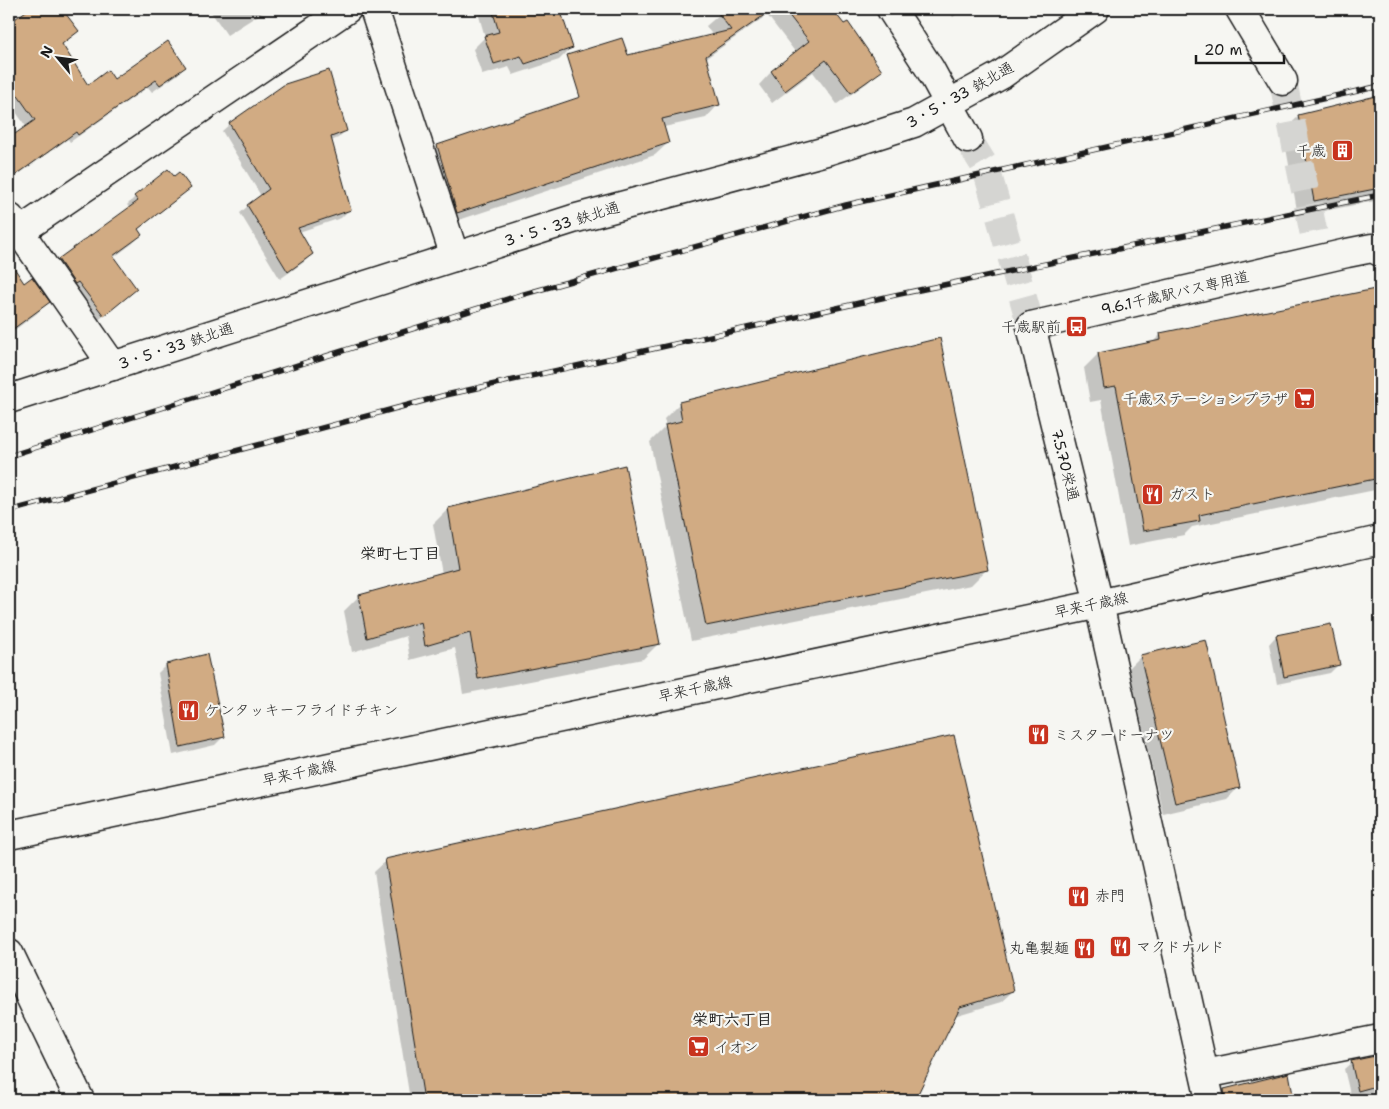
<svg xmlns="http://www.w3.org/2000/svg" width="1389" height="1109" font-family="'Shantell Sans','Klee One',sans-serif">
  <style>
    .shadow { fill: #0003 }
    .building { fill: #d1ab83; stroke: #1c1c1c }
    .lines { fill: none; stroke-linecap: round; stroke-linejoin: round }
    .minor-tunnel { stroke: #d5d5d2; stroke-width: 28; stroke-dasharray: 28 14; stroke-linecap: butt }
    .tertiary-tunnel { stroke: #d5d5d2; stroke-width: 28; stroke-dasharray: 28 14; stroke-linecap: butt }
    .minor-casing { stroke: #1c1c1c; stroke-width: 31 }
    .tertiary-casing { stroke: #1c1c1c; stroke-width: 31 }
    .secondary-casing { stroke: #1c1c1c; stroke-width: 31 }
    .minor { stroke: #f6f6f2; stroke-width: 28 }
    .tertiary { stroke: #f6f6f2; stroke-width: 28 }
    .secondary { stroke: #f6f6f2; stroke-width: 28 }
    .rail-casing { stroke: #1c1c1c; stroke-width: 5.5 }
    .rail { stroke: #f6f6f2; stroke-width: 4; stroke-dasharray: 11; stroke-linecap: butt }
    .labels { text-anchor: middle; stroke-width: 4.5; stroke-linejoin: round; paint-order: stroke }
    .street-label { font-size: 15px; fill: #1c1c1c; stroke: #f6f6f2 }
    .poi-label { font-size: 15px; fill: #1c1c1c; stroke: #f6f6f2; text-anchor: start }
    .neighbourhood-label { font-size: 16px; font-weight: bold; fill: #1c1c1c; stroke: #f6f6f2 }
  </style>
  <rect width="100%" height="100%" fill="#f6f6f2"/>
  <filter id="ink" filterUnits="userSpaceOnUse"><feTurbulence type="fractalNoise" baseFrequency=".02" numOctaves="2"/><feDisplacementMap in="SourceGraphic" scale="10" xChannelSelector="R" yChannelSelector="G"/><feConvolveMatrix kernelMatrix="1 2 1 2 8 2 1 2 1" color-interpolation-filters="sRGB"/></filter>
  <g filter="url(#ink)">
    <path class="shadow" d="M27,9H67L63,12L77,31L61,45L87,86L185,67L177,75L152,92L148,87L70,142L68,139L9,181V140L27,128L9,102V25L18,18Z
      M209,9H268L227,35Z
      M287,9H298L291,14Z
      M477,9H559L571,48L559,60L513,75L509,67L482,75L473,49L485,37Z
      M726,9H831L880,71L867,83L837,104L813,72L772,103L759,85L771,72L796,53L767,15L705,59L718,105L706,118L664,127L668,143L655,155L444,225L425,158L437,146L582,98L713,36L706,26Z
      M947,9H965L953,17Z
      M1380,96V200L1298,216L1283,131L1299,116Z
      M230,124L346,130L338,138L331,141L349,210L341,218L299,232L312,254L304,262L280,279L240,213L248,206L261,196L222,131Z
      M173,178L189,188L181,196L137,230L141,235L133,243L113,258L128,296L95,323L51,268L58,260L130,208L127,205L135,197Z
      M9,263L24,284L48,302L36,314L9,334Z
      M1380,290V489L1192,527L1184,535L1128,546L1101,400L1090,402L1084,368L1098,354L1151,344L1161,334Z
      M680,403L986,570L971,585L691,641L650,442L666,426L664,419Z
      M448,509L658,644L643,659L463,694L455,648L410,660L406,636L352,652L344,611L359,596L442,574L433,524Z
      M1276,636L1338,665L1330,673L1277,684L1269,644Z
      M1141,656L1239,787L1227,799L1163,814L1129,668Z
      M166,665L223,737L215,745L173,755L158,673Z
      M9,689L15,730L9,737Z
      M386,861L1013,991L1001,1002L954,1016L914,1100H410L374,872Z
      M1380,1056V1090L1351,1098L1344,1069L1352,1062Z"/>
    <path class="building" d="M29,9H62L79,31L62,44L88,85L108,70L114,79L168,41L186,67L160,85L156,80L78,135L76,132L9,180V138L35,120L9,83V23Z
      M492,9H560L573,48L525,64L521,56L494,64L484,36L499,32Z
      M715,9H773L706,56L720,105L662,119L669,143L457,213L437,145L580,97L567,55L622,38L628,55L731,30Z
      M784,9H832L844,24L848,22L882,71L851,93L826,60L785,91L771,71L809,41Z
      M329,70L347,131L331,137L351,210L298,228L313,254L288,272L247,205L269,189L229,123L285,84Z
      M1380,95V188L1314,201L1298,115Z
      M168,169L174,176L179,172L191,188L138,229L142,235L113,256L137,289L104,316L78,282L75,284L58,259L138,201L134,196Z
      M9,260L24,283L32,277L50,302L9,332Z
      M1380,288V478L1199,515L1200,521L1143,531L1116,386L1104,388L1098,353L1161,340L1160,333Z
      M940,338L988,570L706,626L665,425L682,421L679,402Z
      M625,465L660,644L478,679L470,633L425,646L421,622L367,638L359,595L458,568L448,508Z
      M1331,624L1340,665L1284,677L1276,635Z
      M1206,640L1240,788L1175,803L1140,655Z
      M207,654L225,737L180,747L166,664Z
      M954,735L1014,991L960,1007L915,1100H424L385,859Z
      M1380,1055V1085L1358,1091L1351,1061Z
      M1289,1073L1294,1100H1225L1224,1089Z"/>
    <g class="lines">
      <path class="minor-tunnel" d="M1283,81L1319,260"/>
      <path class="tertiary-tunnel" d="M968,139L986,168L1031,326"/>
      <defs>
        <path id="minor" d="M374,9L455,257
          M891,9L930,69L949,104
          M1240,9L1283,81
          M10,218L113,366
          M19,232L347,9
          M1031,326L1347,253L1372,248L1380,252
          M1099,604L1210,1100
          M9,953L80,1100
          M1205,1074L1380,1039"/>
        <path id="tertiary" d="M949,104L968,139
          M1031,326L1099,604
          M9,399L573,219L830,150L914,123L1001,75L1095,9"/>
        <path id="secondary" d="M9,835L1099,604L1380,540"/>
      </defs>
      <use href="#minor" class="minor-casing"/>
      <use href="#tertiary" class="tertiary-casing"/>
      <use href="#secondary" class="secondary-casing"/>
      <use href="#minor" class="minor"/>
      <use href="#tertiary" class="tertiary"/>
      <use href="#secondary" class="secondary"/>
      <defs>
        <path id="rail" d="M9,456L517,296L846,205L1380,86
          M9,511L446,395L895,295L1380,195"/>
      </defs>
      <use href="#rail" class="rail-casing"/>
      <use href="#rail" class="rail"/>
    </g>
  </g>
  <defs>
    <symbol id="building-square" viewBox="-11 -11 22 22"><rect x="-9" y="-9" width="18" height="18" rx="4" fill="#c8321e" stroke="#f6f6f2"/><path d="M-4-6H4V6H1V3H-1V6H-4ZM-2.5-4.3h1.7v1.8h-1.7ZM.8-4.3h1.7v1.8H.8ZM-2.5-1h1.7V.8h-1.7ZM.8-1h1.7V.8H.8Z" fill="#fff"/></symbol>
    <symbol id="bus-square" viewBox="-11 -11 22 22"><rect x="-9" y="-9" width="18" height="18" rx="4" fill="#c8321e" stroke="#f6f6f2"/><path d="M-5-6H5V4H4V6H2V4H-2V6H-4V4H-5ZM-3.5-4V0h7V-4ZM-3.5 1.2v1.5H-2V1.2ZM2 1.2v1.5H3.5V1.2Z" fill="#fff"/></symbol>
    <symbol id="supermarket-square" viewBox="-11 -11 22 22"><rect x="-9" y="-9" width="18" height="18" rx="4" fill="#c8321e" stroke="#f6f6f2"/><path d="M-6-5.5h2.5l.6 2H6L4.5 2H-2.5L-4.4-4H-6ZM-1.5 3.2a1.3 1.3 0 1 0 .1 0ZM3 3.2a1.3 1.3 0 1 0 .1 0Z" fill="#fff"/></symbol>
    <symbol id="restaurant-square" viewBox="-11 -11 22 22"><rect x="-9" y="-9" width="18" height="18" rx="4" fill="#c8321e" stroke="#f6f6f2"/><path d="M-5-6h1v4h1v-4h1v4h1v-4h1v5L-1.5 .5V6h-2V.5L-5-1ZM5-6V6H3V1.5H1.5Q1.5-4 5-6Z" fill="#fff"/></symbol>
  </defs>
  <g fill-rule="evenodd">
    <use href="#building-square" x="1330" y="138" width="25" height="25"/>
    <use href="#bus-square" x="1064" y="314" width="25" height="25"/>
    <use href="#supermarket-square" x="1292" y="386" width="25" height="25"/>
    <use href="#restaurant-square" x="1140" y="482" width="25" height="25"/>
    <use href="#restaurant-square" x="176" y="698" width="25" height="25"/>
    <use href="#restaurant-square" x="1026" y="722" width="25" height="25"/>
    <use href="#restaurant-square" x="1066" y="884" width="25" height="25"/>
    <use href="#restaurant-square" x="1108" y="934" width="25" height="25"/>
    <use href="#restaurant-square" x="1072" y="936" width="25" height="25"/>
    <use href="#supermarket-square" x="686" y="1034" width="25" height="25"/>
  </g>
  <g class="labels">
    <g class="street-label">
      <text transform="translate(960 95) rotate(-29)" y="5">3・5・33 鉄北通</text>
      <text transform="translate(562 224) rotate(-17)" y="5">3・5・33 鉄北通</text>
      <text transform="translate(1175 293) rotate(-13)" y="5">9.6.1千歳駅バス専用道</text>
      <text transform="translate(176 346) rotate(-18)" y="5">3・5・33 鉄北通</text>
      <text transform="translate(1065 465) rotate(76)" y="5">7.5.70栄通</text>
      <text transform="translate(1091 605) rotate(-12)" y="5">早来千歳線</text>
      <text transform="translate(695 689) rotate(-12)" y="5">早来千歳線</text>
      <text transform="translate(299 773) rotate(-12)" y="5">早来千歳線</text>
    </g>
    <g class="poi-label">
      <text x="1326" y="156" text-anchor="end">千歳</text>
      <text x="1061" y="332" text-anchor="end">千歳駅前</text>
      <text x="1288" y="404" text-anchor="end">千歳ステーションプラザ</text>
      <text x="1169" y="499">ガスト</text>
      <text x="205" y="715">ケンタッキーフライドチキン</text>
      <text x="1054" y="740">ミスタードーナツ</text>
      <text x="1095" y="901">赤門</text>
      <text x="1136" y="952">マクドナルド</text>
      <text x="1069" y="953" text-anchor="end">丸亀製麺</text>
      <text x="714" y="1052">イオン</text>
    </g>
    <g class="neighbourhood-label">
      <text x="400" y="559">栄町七丁目</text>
      <text x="732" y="1025">栄町六丁目</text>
    </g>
  </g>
  <rect width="1389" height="1109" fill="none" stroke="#f6f6f2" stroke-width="30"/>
  <rect x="15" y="15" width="1359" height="1079" fill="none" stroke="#1c1c1c" stroke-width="2" filter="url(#ink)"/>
  <g transform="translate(58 58) rotate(299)" stroke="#f6f6f2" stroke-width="4" paint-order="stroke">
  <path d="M0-4L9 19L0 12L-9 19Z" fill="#1c1c1c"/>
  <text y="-8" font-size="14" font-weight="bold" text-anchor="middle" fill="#1c1c1c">N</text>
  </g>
  <path d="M1196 55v8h88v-8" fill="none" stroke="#1c1c1c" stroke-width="2.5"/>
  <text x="1204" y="55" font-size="15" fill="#1c1c1c" stroke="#f6f6f2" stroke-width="4" paint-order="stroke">20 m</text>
</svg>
